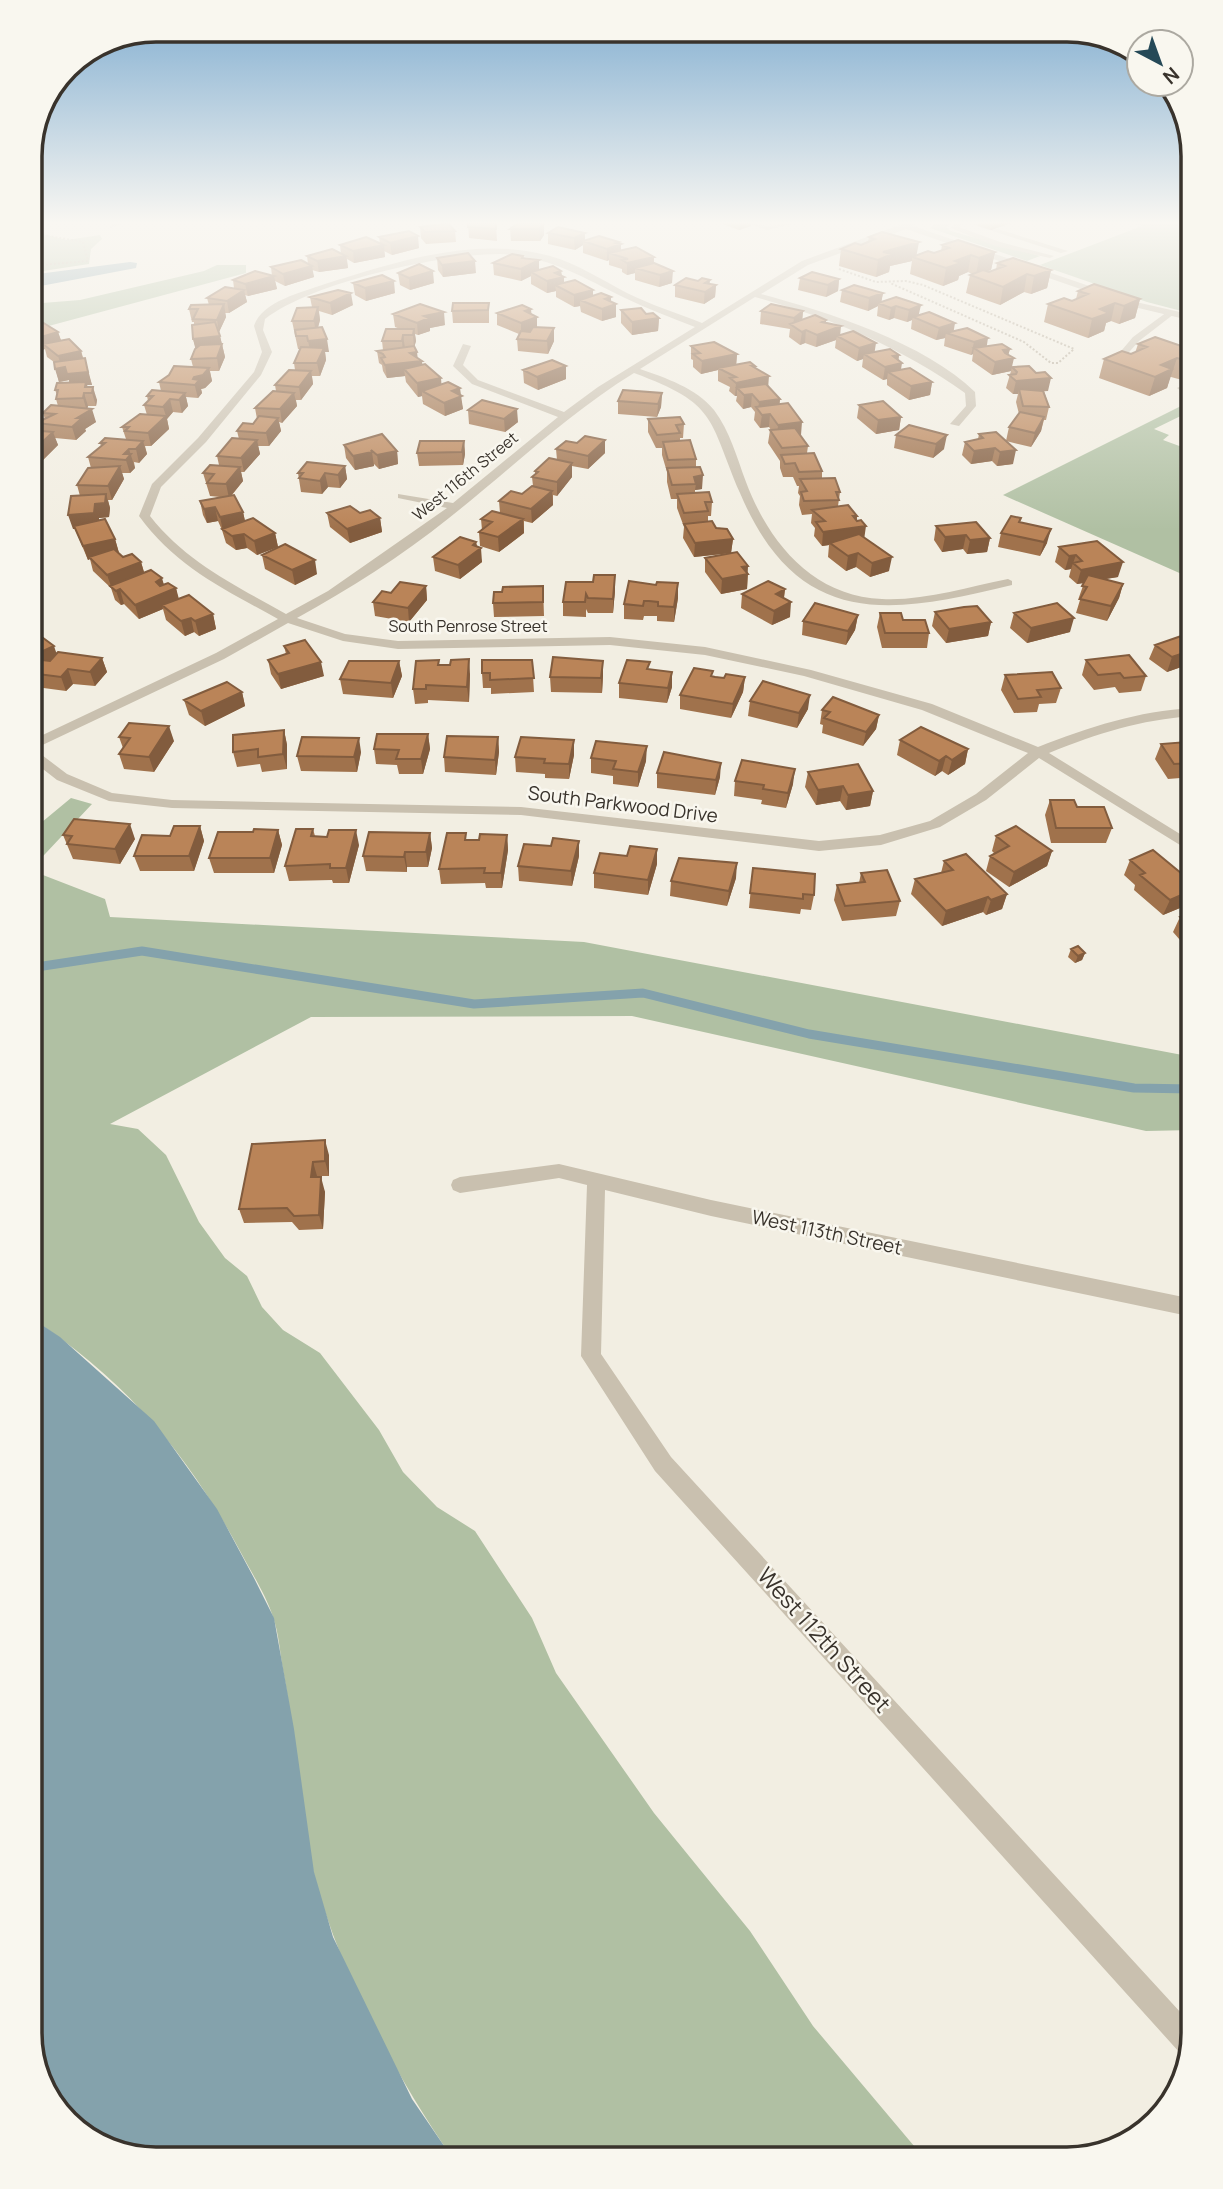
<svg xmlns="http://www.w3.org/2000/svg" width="1223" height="2189" font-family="Manrope,sans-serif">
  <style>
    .green { fill: #b0c0a3 }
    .water { fill: #84a2ac }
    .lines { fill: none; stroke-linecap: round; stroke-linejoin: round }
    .stream { stroke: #84a2ac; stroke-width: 9 }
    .path { stroke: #b5ab99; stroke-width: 2; stroke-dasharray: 2 2; stroke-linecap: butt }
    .service { fill: #c9c0af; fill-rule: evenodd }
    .minor { fill: #c9c0af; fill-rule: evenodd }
    .secondary { fill: #9d9180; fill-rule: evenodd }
    .wall { fill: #a0724c }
    .shaded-wall { fill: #825c3e }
    .building { fill: #ba8458; stroke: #825c3e; stroke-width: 2 }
    .labels { text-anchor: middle; stroke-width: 5; stroke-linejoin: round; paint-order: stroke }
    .far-street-label { font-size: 16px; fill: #39332c; stroke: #f9f7ef }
    .street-label { font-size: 19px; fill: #39332c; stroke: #f9f7ef }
    .near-street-label { font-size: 23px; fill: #39332c; stroke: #f9f7ef }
    .rim { fill: none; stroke: #39332c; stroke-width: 3.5 }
  </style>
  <rect width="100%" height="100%" fill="#f2eee2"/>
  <path class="green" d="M936,223H950L946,227L951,231L1040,256L1027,261L930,228Z
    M1135,223H1172L1193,230V314L1147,302L1040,265L1142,226Z
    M30,231L67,240L100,235L102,239L91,249L89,264L30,273V254L44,249L30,244Z
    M217,265H246V273L30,331V304L80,300L204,271Z
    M1193,400V410L1154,429L1169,435L1163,440L1193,451V579L1003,495Z
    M71,798L92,804L30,870V832Z
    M30,870L105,899L110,917L584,942L1193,1057V1130L1146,1131L632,1016L311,1017L110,1124L138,1129L166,1155L199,1222L225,1258L247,1276L262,1307L283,1330L320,1353L379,1430L403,1472L437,1507L475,1531L532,1618L556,1673L654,1813L750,1931L813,2026L925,2159H453C396,2076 339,1972 314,1874C297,1808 296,1737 283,1670C280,1653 279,1634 273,1617C266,1595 251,1572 240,1551C186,1451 125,1380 30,1317Z"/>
  <path class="water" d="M130,262L137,263L136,268L30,288V275Z
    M30,1317L60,1337L154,1421L217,1509L254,1578L274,1618L294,1729L314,1872L333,1937L412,2099L453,2159H148L86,2138L43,2089L30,2033Z"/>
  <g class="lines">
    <path class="stream" d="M30,968L142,951L474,1004L643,993L809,1034L1134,1088L1193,1089"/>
    <path class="path" d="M31,231L49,236L35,241
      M30,266L88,261L83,242L49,236
      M839,269L876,282L906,281L923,285L1074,349L1058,363H1051L1024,342L890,283"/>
    <path class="service" d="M115,223H125L110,228V226Z
      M746,223L767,226L797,223L767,230Z
      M955,223H964L959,227L1000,242L1054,256L1050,258L995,246L951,228Z
      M968,223H979L1068,251L1061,253Z
      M1167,312L1174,314L1139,341L1122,360L1108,365V361L1116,357L1133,337Z
      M1193,380V385L1181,391L1177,388Z"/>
    <path class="minor" d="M918,223L913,226L1136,302L1193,315V321L1130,306L906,229L808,265L761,294C828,312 925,343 975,392L976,406L959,426L950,424L966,406L965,393C901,347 831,318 755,297L640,369C666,378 696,388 714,410C730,431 737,458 746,482C769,543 813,596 882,599C924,601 967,587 1008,579L1012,581V585C890,615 798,630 740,493C708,418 718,404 634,373C566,415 511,469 449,518C402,556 349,589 297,618L345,634L398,641L610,637L705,647L811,670L932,704L1038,747C1089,727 1138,711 1193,708V716C1139,720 1099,733 1049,753L1193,842V853L1039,758L986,800L940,827L881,845L819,851L521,815L172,808L109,801L57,780L30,759V741L216,653L278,619C224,589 176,567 139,516L152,484L198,438L254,372L262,352L254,326C262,301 303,292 325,284C395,262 477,235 550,256C578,264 602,280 627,293C651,305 677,313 702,323L802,261L902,224ZM500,254C552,257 581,277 625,298C648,309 672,318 695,327L598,387L564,412L478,380L463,365L471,346L463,344L453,366L472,384L558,417L453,503L398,494V498L447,508L328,591L286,614C235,585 187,563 150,516L161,487L206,442L261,375L272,352L263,330L265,319C313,282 440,254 500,254ZM288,623L343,641L398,649L610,645L705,655L804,676L922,710L1028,753L976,794L930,821L880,835L819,841L521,807L172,800L112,793L67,774L34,749L224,659Z
      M559,1164L711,1200L1193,1299V1317L711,1216L605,1190L601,1354L671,1457L1193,2026L1187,2056L1180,2053L655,1471L581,1356L587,1185L559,1178L460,1193L453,1190L451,1185L453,1180L460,1177Z"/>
    <path class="secondary" d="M1185,223H1193V226L1186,225Z"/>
  </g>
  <path class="wall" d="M468,223H496L497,241L469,238Z
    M720,223H751V226L739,230Z
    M978,223H1011L991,230L978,226Z
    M544,224V235L540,241H511L510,229Z
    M420,227L455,231L456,242L426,244L421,238Z
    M548,233L585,240L619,242L621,250L654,257V263L672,283L659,287L635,280V273L627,275L622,272V269L609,265V260L607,261L583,253V245L575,250L548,244Z
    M379,237L419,248L392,255L384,251L385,257L354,263L347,259L348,268L319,272L312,270L314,277L285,286L275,281L277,289L248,296L245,295L247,302L229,313H225L226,317L219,332L225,357L219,371H210L212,381L205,388L201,389L202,393L198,398L186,397L188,406L182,413L173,412L167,419L169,429L151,446H145L147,454L139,463L134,462L135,468L130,473H122L124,479L112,500H108L110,508L109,517L99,518V520L115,539L119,553L123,557L141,562L144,572L164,584L176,588L178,599L213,614L216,629L199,636L194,632L185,636L166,620L163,609L139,619L124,604L121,605L115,600L111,588L93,571L90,559L88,560L75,529H73L80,496L77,485L91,468L88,457L101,446L100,443L126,439L122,427L147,415L144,405L148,401L147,396L161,391L159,382L193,367L191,359L196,349L193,339L194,324V322H192L189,309L209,305L207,298L234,288L233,280L272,276L271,267L308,264L307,256L341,254L340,245L380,244Z
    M869,237L917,255L934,253L941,251L942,245L995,252L991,270L987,271L989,272L996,270L997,263L1051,270L1047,288L1031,294L1024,292L1000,305L966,293L970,275L972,274L968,272L959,276L958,280L943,286L910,274L912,261L890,266L889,272L876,277L839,266L841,249L861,245L868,242Z
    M437,258L476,273L443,277L438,270Z
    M523,259L539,270L561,271L562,276L564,277V283L611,302L616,317L602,321L581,312L580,306L574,307L556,297V291L547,293L531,284V276L521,281L494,275L493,263Z
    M398,273L434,283L410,290L400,285Z
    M800,278L839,279L838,291L826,297L798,290Z
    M353,283L395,293L366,301L355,295Z
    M675,285H716L715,297L704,304L675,297Z
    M842,290L883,293L881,302L896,297L919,315L954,331L987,346L1010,349L1008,355L1012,367L1048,391H1044L1049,407L1046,420H1044L1041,431L1031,447L1006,441L1009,427L1019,414L1016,402L1018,394H1013L1006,388L1011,371L992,375L972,361L973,354L971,355L944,346L945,338L936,340L911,329L912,320L907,322L894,318L889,320L877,316L878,306L868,311L840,302Z
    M1078,291L1140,299L1135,318L1119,324L1111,321L1106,323L1104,331L1088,338L1044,322L1048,304L1072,301L1076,299Z
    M310,297L353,305L332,315L319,311L320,320L318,328L329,352H325L326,360L320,376H312L313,384L301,400H296L297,406L282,423L279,422L281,431L269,446H258L260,454L244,472H241L243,481L232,495L243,512L245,521L275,533L278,547L257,555L247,548L236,550L226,543L222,530L218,521L207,523L203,515L200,501L220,497L210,496L203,473L219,465L217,456L239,439L237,431L253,424L257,419L255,408L276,391L275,385L295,370L294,363L301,349H298L292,321L312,307Z
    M489,303V323H453L452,311Z
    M621,310L646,314L659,318L658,331L632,335L621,323Z
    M761,311H803L802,320H826V322L840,335L875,352L899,355L898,360L901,370L932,382L930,395L909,400L887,385V379L883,380L862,367L863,359L857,361L835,348L836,340L816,347L805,343L800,345L789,337L790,329L760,324Z
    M497,313L531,314L537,327L554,328V341L548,354L518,351L517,339L519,334L497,325Z
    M393,314L445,325L430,328V331L418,335L415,334L416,341L414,347L417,358L422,361V365L441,378V384L460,396L463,409L445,416L423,404L422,396L418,397L406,382L405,376L387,378L383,371L382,365L379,363L377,351L383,350L382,341L400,329L395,327Z
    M30,325L58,332L61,340L81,351L92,385H87L88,387L97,400L96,406H88L87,408L96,422L85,429L86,431L76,440L55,438L58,445L40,463L30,462V430L38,431L36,423L45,419L43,413L58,406L56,399L57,395L55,390L69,383V380L59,382L54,362L47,357L45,349L42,350L30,345Z
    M1138,344L1193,350L1182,380L1171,377H1170L1167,388L1149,396L1099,378L1104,359L1131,354L1135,353Z
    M691,346L737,354L736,365L755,368L768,386L780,399L779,404L808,446L807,453L822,471V478L840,492L838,506L857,516V520L864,538L889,571L870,577L856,567L846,571L828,557L829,545L822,546L814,536L815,528L811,523L812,514L802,515L799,505L800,496L798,493L799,486H797L793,477H783L780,468V461L768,443L770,430H771L769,427L760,428L754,420L755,412L751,407L743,409L736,401L737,396H735L729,391L730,387L718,381V370L701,374L693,367V360L691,359Z
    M523,370L566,379L538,390L524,383Z
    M662,393L661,407L657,417L618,414V401Z
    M859,405L901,417L899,430L876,434L857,418Z
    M468,410L518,422L505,432L469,424Z
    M648,419L684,424L683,438H680V441L696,459V467L702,489L695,490V493L712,502L711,516H708V521L733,539L731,553L694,557L683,538L684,527L677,508V499H671L667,482V472L662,455V448H656L648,432Z
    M909,425L944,449L933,458L894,448L896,435Z
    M996,432L1013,464L997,466L992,461L971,464L962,455L965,442L978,439L979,434Z
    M605,440V453L588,469L572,466V477L557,496L553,495V505L532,523L524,521V533L499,552L480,546L479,532L482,530L481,519L500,513L499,501L522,494L533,486L532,477L535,474V471L557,460L556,449L577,443Z
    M464,441L465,454L463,465L419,466L417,453Z
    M344,445L397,451L398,464L379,469L374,464V466L355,470L346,458Z
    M345,466L347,479L340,488L328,487L322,494L301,492L298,473Z
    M327,513H360L380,518L382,532L350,543L330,527Z
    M1021,518L1020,522L1047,543L1040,556L998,547L1001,533Z
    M936,526L990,538L987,552L967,554L963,549L942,552L934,540Z
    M476,542L482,562L460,579L435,571L433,557Z
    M1059,547L1118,577L1104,579L1123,584L1119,598L1107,621L1076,613L1080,600H1078L1084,583L1077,584L1069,577L1071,569L1065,570L1055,562Z
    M262,555L317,574L295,585L265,569Z
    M705,558L748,574L747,589L721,594L705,572Z
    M566,582L615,590L613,613H588L586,609V617L563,616V602Z
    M678,583V598L674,622L657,621V616H644L643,620L624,619V604L656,585Z
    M426,586L427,600L409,622L375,616L373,602L391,593Z
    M543,586L544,616L494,617L493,603L502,592Z
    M785,589L784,598L790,617L772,625L741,608L742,594Z
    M935,612L991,622L988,636L946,643L932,626Z
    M880,613L903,620L929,633L927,648H882L877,627Z
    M1014,613L1070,632L1027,643L1010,628Z
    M858,615L855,630L846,645L802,635L803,621Z
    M30,630L57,653L102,658L107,672L95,686L73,684L66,691L36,687L30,674Z
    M1193,636V672L1184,666L1167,672L1149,659L1155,645Z
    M284,646L324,676L281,689L271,674L268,660L286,654Z
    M532,660L534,692L491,694V688H483L482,673Z
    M1086,660L1146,676L1141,691L1119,693L1115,687L1094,690L1082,675Z
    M399,661L402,676L393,698L343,694L340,679Z
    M603,661V675L602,693L551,692L550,677Z
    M439,665L470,674L469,702L428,700V703L415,704L413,689Z
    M649,670L672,672V687L667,703L619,698V683Z
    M1005,675L1061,688L1056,703L1039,704L1037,712L1014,713L1001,690Z
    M713,676L724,678L745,677L743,692L731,718L680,709V695Z
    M242,692L245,706L205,726L189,715L184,700Z
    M750,701L808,709L797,728L748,716Z
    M822,710L879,715L876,729L863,746L822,733L823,725L820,724Z
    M284,730L287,745V769L262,772L260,764L237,767L233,752Z
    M428,734L430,749L423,774H399L397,765L376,764L374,749Z
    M119,737L174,741L154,772L124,769L119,754L123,748Z
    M498,737L499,752L496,775L445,772L444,757Z
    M1193,737V777L1168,779L1155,759L1161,744L1184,742L1185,738Z
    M900,740L968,749L965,764L948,775L942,771L935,776L897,755Z
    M361,752L357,772L301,771L297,756Z
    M574,755L569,779L545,778V774L516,772L515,757Z
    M591,758L646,761L638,787L613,784V776L591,773Z
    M808,772L873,791L870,806L846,810L840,801L816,805L805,787Z
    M657,773L720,777L715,795L657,788Z
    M735,781L793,784L786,808L761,804L762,800L734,796Z
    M1050,800L1077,807L1112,828L1106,843H1051L1045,815Z
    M200,826L204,841L194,871H140L134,856Z
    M313,829L315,836L359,845L349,883H333L332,880L289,881L285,866Z
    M278,830L282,845L274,873H214L209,858L253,832Z
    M430,833L432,848L428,867H407V872L366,871L363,856Z
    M63,835L135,839L120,864L73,859Z
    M507,835L508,850L502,888H486L485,883L441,884L439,869L466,840H479Z
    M996,836L1052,851L1047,866L1009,887L986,871L990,856L994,853L992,851Z
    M579,856L572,886L519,881L518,866Z
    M1130,860L1193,883V900L1192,903L1163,915L1134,890L1135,885L1124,875Z
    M944,861L1007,894L1002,909L986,915L983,912L942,926L911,894L915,879L941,873Z
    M657,864L648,895L594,888V873Z
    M753,868L814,895L811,910L801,909L800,914L749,908Z
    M861,873L900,901L896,916L842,921L834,900L837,885L859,883Z
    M736,878L727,906L670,896L671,881Z
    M1193,913V955L1173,932L1180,917Z
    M1071,949L1085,953L1082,960L1075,963L1068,957Z
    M252,1144L329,1155V1176H317V1177L325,1192L323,1229L299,1230L292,1222L244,1223L239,1209Z"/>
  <path class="shaded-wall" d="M742,223H751V226L739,230L740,224Z
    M992,223H1011L991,230Z
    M544,224V235L540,241L539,229Z
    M34,227L41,249L30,254V229Z
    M585,233V241H583V245L575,250L574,238Z
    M418,236L419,248L392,255L390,243Z
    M619,242V245L621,244V256L609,253V260L607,261V249Z
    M919,242L916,258L912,257V261L890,266L889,272L876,277L878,260L883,252Z
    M384,245L385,257L354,263L353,251Z
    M995,252L991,270L976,275L979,258Z
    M971,255L968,272L959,276L958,280L943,286L946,268L955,261Z
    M346,256L348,268L319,272L317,261Z
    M523,256L524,268L539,260V272H531V276L521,281V269L522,258Z
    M654,257L653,269L635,268V273L627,275V263Z
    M475,261L476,273L443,277L442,265Z
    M312,266L314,277L285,286L283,274Z
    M1051,270L1047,288L1031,294L1034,276Z
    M433,271L434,283L410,290L409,278Z
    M561,271L562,278L564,277V289L555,285L556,291L547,293V281L555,273Z
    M673,271L672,283L659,287L660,275Z
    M1027,274L1024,292L1000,305L1003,287Z
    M274,276L277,289L248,296L245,284Z
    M839,279L838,291L826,297L828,285Z
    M710,280L709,289L716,285L715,297L704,304L705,283Z
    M394,281L395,293L366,301L365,288Z
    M244,290L247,302L229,313L227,301Z
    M593,290V302L580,300V306L574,307V295Z
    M351,293L353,305L332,315L330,303Z
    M883,293L881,304L878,303V306L868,311L869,298Z
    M611,297V306L616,304V317L602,321V309L605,299Z
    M1140,299L1135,318L1119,324L1124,306Z
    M1115,303L1111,321L1106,323L1104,331L1088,338L1092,319L1100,309Z
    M224,304L226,317L219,332L217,320Z
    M921,305L918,318L913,317L912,320L907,322L909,310Z
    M896,306L894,318L889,320L891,308Z
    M318,307L320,320L316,333L314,321Z
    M531,309L532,319L537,317V329L521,335V323L525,311Z
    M803,311L802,323L793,326L794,318Z
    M444,312L445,325L430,328V331L418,335L417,323L424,316Z
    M659,318L658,331L632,335V322Z
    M826,320L825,332L841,326L840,337L837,336L836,340L816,347L817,335L822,322Z
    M955,323L953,335L946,333L945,338L936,340L939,328Z
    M554,328V341L548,354L547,341Z
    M414,329L416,341L414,348L413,335Z
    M806,330L805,343L800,345L802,332Z
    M58,332L62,344H43L45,349L42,350L38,338Z
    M403,335L405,348L403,354L402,341Z
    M220,336L225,357L219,371L217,358L196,351L193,339Z
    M988,338L986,351L974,348L973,354L971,355L974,342Z
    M327,339L329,352H325L326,360L320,376L317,363L311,354L308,341Z
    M876,343L874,356L864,354L863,359L857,361L859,348Z
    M1010,349L1007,359L1014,358L1011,371L992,375L995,362L1003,350Z
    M81,351L84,364L85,358L92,385H87L89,393L71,387L69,380L59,382L55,369L62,368L58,356Z
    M417,352L418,361H422L423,373L404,369L405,376L387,378L385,365L410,353Z
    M737,354L736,367L718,368V370L701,374L702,361Z
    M899,355L898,364L902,363L900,376L888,372L887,379L883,380L885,367L893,356Z
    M1177,358L1167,388L1149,396L1155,377L1161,365Z
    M1193,359V375L1182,380L1188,361Z
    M566,366V379L538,390L537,377Z
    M209,368L212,381L205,388L201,389L202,393L198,398L193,379Z
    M311,371L313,384L301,400L299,387Z
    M769,376L768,389L737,388V396H735L736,383Z
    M441,378L442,391H422V396L418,397L417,383Z
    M1051,378L1048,391L1020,393L1019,389L1018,394H1013L1016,381Z
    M932,382L930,395L909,400L911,386Z
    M93,387L97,400L96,406L92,393Z
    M460,388L463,409L445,416L444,403L452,391Z
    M84,393L88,406L87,411L83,398Z
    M185,393L188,406L182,413L179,400Z
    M294,393L297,406L282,423L280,409Z
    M662,393L661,407L657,417L658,404Z
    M752,394L751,407L743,409L744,395Z
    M170,399L173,412L167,419L169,429L151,446L148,433L166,416L163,407Z
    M780,399L779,412L758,410L759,402Z
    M92,409L96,422L85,429L86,431L76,440L72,427L77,418Z
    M517,409L518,422L505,432L504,419Z
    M770,414L769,427L760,428L762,415Z
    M901,417L899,430L876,434L878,420Z
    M1044,417L1041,431L1031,447L1035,433Z
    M278,418L281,431L269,446L266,433Z
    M802,422L801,435L777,438L778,425Z
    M53,432L58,445L40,463L35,449Z
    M947,435L944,449L933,458L936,444Z
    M257,440L260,454L244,472L241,458Z
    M605,440V453L588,469V456Z
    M143,441L147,454L139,463L136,449Z
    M464,441L465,454L463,465L462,452Z
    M995,448L992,461L971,464L974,451Z
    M129,449L135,468L130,473L124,454Z
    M1016,450L1013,464L997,466L1000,452Z
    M397,451L398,464L379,469L377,455Z
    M372,452L374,466L355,470L353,456Z
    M572,463V477L557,496V482Z
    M120,466L124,479L112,500L108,486Z
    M345,466L347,479L340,488L338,475Z
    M240,467L243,481L229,498L226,484Z
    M325,473L328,487L322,494L320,481Z
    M703,475L702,489L695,490L696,484L694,477Z
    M552,491L553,505L532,523L531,509Z
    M106,494L110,508L109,517L99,518V527L73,529L68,515Z
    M215,507L218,521L207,523L204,509Z
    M243,512L246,526L223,531L220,517Z
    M853,516H857L855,528L866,526L864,540L830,543L829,545L822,546L823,532Z
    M380,518L382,532L350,543L347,529Z
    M523,519L524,533L499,552L498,537Z
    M1051,529L1047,543L1040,556L1044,542Z
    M275,533L278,547L257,555L254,541Z
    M244,534L247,548L236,550L232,536Z
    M966,535L963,549L942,552L945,537Z
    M990,538L987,552L967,554L970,540Z
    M115,539L119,553L89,557L90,559L88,560L83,546Z
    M733,539L731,553L694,557L695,543Z
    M476,542L477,551L481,548L482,562L460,579L458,565L473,545Z
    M858,553L856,567L846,571L848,556Z
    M1076,555L1071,569L1065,570L1069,556Z
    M892,557L889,571L870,577L872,563Z
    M315,560L317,574L295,585L292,570Z
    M141,562L145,576L111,586L107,575Z
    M1123,562L1118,577L1077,584L1081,570Z
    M748,566L747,589L721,594L722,579L742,567Z
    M615,575V590L613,613V599Z
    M162,578L166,592L176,588L180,603L162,605L163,609L139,619L135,605L156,582Z
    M678,583V598L674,622V607Z
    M1123,584L1119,598L1107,621L1111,606Z
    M426,586L427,600L409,622L408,608Z
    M120,589L124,604L121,605L116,591Z
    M785,589L783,604L776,594Z
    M791,602L790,617L772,625L774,611Z
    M213,614L216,629L199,636L195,621Z
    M858,615L855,630L846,645L848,631Z
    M191,618L194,632L185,636L181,621Z
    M1074,618L1070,632L1027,643L1031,628Z
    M991,622L988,636L946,643L949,629Z
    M54,646L59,661L30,673V657Z
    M1190,651L1184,666L1167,672L1172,657Z
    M102,658L107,672L95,686L90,672Z
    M469,659L470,674L469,702L467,687Z
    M399,661L402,676L393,698L391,683Z
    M603,661V675L602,693L601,678Z
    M321,662L324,676L281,689L278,674Z
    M68,669L73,684L66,691L61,677Z
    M672,672V687L667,703L668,688Z
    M745,677L743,692L731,718L733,704Z
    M242,692L245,706L205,726L201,711Z
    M810,695L808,709L797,728L799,713Z
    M879,715L876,729L863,746L866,732Z
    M169,726L174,741L154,772L149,757Z
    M284,730L287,745V769L283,754Z
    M428,734L430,749L423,774L421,759Z
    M498,737L499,752L496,775L495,760Z
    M359,738L361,752L357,772L354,757Z
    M574,740V755L569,779V764Z
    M647,746L646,761L638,787V772Z
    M968,749L965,764L948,775L952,760Z
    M946,756L942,771L935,776L939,761Z
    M721,763L720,777L715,795L716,780Z
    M795,769L793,784L786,808L788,793Z
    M843,786L840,801L816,805L818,790Z
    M873,791L870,806L846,810L848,795Z
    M130,824L135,839L120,864L115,849Z
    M200,826L204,841L194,871L189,856Z
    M278,830L282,845L274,873L270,858Z
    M356,830L359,845L349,883L346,868Z
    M430,833L432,848L428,867L426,852Z
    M507,835L508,850L502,888L501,873Z
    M579,841V856L572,886L571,871Z
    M657,849V864L648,895V880Z
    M1052,851L1047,866L1009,887L1014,872Z
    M405,852L407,867V872L404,857Z
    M737,863L736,878L727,906L729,891Z
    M1193,890L1192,903L1163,915L1170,900Z
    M1007,894L1002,909L986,915L991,900Z
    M988,897L983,912L942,926L946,911Z
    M1085,953L1082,960L1075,963L1078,956Z
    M325,1140L329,1155V1176L325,1161Z
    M313,1162L317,1176L315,1192L311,1177Z
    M321,1177L325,1192L323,1229L319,1215Z"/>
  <path class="building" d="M448,223L455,231L425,232L420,227Z
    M468,223H496V229L468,227Z
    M518,223H541L544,224L539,229H510Z
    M558,227L585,233L574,238L548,233Z
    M409,231L418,236L390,243L379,237Z
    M882,232L919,242L883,252L892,254L878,260L841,249L855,243L861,245L875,239L869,237Z
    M599,236L619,242L616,243L621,244L607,249L583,241Z
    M366,237L384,245L353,251L340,245Z
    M958,240L995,252L979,258L971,255L955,261L961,263L946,268L912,257L928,251L934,253L949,248L942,245Z
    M636,247L654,257L627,263L622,260L628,259L609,253Z
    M332,249L346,256L317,261L307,256Z
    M468,253L475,261L442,265L437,258Z
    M512,254L523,256L522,258L539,260L521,269L493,263Z
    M1013,258L1051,270L1034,276L1027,274L1003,287L970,275L983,270L989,272L1005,266L997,263Z
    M301,260L312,266L283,274L271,267Z
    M654,263L673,271L660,275L635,268Z
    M419,264L433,271L409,278L398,273Z
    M553,266L561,271L555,273L564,277L547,281L531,272Z
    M255,271L274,276L245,284L233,280Z
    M812,272L839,279L828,285L800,278Z
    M382,275L394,281L365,288L353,283Z
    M686,278L698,281L702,278L710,280L705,283L716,285L705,292L675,285Z
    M575,280L593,290L574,295L555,285Z
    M1094,284L1140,299L1124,306L1115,303L1100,309L1109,313L1092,319L1048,304L1064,298L1072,301L1088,294L1078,291Z
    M854,285L883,293L869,298L842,290Z
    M225,287L244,290L227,301L207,298Z
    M338,290L351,293L330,303L310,297Z
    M601,293L611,297L605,299L616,304L602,309L580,300Z
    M896,297L921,305L909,310L896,306L891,308L878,303Z
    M453,303H489L488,310L452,311Z
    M224,304L217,320L193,319L198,309H189L191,305Z
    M420,304L444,312L424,316L429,318L417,323L393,314Z
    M771,304L803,311L794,318L761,311Z
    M522,305L531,309L525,311L537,317L521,323L497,313Z
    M318,307L314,321H292L297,308Z
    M641,308L646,314L653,313L659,318L632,322L621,310Z
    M929,312L955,323L939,328L913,317Z
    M815,315L826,320L822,322L841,326L817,335L806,330L802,332L790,324Z
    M42,322L58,332L38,338L30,334V325Z
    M215,322L220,336L193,339L192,325Z
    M322,327L327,339L308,341L307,336H296L295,330Z
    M533,327L554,328L547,341L517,339L521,331L530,332Z
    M967,328L988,338L974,342L946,333Z
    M386,329H414L413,335H403L402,341H382Z
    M853,331L876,343L859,348L837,336Z
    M1155,337L1193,350V359L1188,361L1177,358L1161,365L1172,369L1155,377L1104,359L1122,351L1131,354L1147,347L1138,344Z
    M69,339L81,351L58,356L43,344Z
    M714,342L737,354L702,361L693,354L700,353L691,346Z
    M222,344L217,358L191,359L195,349L200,345Z
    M1002,344L1010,349L1003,350L1005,353L1014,358L995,362L974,348Z
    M414,346L417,352L410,353L422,361L385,365L381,358L385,357L383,354L377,351Z
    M301,347L324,348L317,363H294Z
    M890,349L899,355L893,356L902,363L885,367L864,354Z
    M85,358L88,372L67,374L65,367L55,369L54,362Z
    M552,360L566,366L537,377L523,370Z
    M750,362L755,366H752L769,376L736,383L730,378L736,377L718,368Z
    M425,364L441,378L417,383L404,369Z
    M174,366L209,368L203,375L194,377L193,379L199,380L195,385L159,382L169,375Z
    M1029,366L1036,373L1045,372L1051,378L1016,381L1009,375L1016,374L1017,372L1012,367Z
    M910,368L932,382L911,386L888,372Z
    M289,370L311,371L299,387L275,385Z
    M86,382L85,387H93L92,393H84L83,398L56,399L58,390H55L57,383Z
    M448,382L460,388L452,391L462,396L444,403L422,391Z
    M766,384L780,399L759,402L752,394L744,395L737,388Z
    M1019,389L1043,391L1049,407L1023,406Z
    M152,390L185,393L179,400L170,399L163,407L144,405L153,396H147Z
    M623,390L662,393L658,404L618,401Z
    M273,391L294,393L280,409L255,408Z
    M482,400L517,409L504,419L468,410Z
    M883,401L901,417L878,420L859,405Z
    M788,403L802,422L778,425L770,414L762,415L756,407Z
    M51,405L92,409L77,418H82L72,427L36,423L55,414L43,413Z
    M1020,412L1044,417L1035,433L1009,427Z
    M140,414L166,416L148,433L125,431L129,427H122Z
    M259,416L278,418L266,433L237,431L243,423L253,424Z
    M680,417L684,424L676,425L680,433L657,435L648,419Z
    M909,425L947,435L936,444L896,435Z
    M795,428L808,446L782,448L770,430Z
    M30,430L53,432L35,449H30Z
    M996,432L1016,450L1000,452L995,448L974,451L965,442L983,438L979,434Z
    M382,434L397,451L377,455L371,450L372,452L353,456L344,445Z
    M585,436L605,440L588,456L556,449L566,441L577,443Z
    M105,438L143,441L136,449H129L124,454H131L126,460L88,457L105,443H100Z
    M232,438L257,440L241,458L217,456Z
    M690,440L696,459L668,460L663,442Z
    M420,441H464L462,452L417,453Z
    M814,453L822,471L799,472L795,463L785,464L781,455Z
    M549,458L572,463L557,482L532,477L538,472L535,471Z
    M307,462L345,466L338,475L325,473L320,481L299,478L303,473H298Z
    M210,465L240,467L226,484L207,483L214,474L203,473Z
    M120,466L108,486L77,485L88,468Z
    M700,467L703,475L694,477L696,484L672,485L667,468Z
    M835,478L840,492H836L839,500L804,501L801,492L807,491L800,479Z
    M532,486L552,491L531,509L499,501L511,491L522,494Z
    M709,492L712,502H705L708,511L684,513L677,494Z
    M106,494L105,503L95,504L94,513L68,515L71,496Z
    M234,495L243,512L220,517L215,507L204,509L200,501Z
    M848,505L857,516H853L857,521L861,520L866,526L823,532L816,522L825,521L812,510Z
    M350,506L360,513L370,510L380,518L347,529L327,513Z
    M492,511L523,519L498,537L479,532L492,522L481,519Z
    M1011,516L1021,518L1019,522L1051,529L1044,542L1001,533Z
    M253,518L275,533L254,541L244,534L232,536L222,529Z
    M105,519L115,539L83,546L74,526Z
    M712,521L716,528L727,529L733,539L695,543L684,524Z
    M976,522L990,538L970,540L966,535L945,537L936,526Z
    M859,534L892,557L872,563L858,553L848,556L830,543Z
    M460,537L476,542L473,545L481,548L458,565L433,557Z
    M1097,541L1123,562L1081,570L1073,563L1082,561L1076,555L1069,556L1059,547Z
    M285,544L315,560L292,570L262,555Z
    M114,549L123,557L132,554L141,562L107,575L89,557Z
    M737,552L748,566L742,567L748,574L722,579L705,558Z
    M151,570L162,578L156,582L160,586L168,583L176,588L135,605L120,589L116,591L110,586Z
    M594,575H615L613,599L588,598L586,594L585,602H563L566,582H593Z
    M1088,575L1123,584L1111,606L1080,599L1087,587L1082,586Z
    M629,581L656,585L657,582L678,583L674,607L658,606V602L649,601H644L643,606L624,604Z
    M768,581L785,589L776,594L791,602L774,611L742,594Z
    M400,582L426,586L408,608L373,602L382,591L391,593Z
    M543,586V602L493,603L494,592H502L503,587Z
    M189,595L213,614L195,621L191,618L181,621L162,605Z
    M815,603L858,615L848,631L803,621Z
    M1057,603L1074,618L1031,628L1014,613Z
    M977,606L991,622L949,629L935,612L964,607Z
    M880,613H901L903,620H925L929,633H885Z
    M31,629L54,646L30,657Z
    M1190,633L1193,636V654L1190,651L1172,657L1155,645Z
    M305,640L321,662L278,674L268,660L289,653L284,646Z
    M58,652L102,658L90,672L68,669L61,677L30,673L42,660L50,661Z
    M1129,655L1146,676L1124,678L1120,673L1098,675L1086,660Z
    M553,657L603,661L601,678L550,677Z
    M469,659L467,687L426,685V689H413L416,661L439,660L438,665H450L451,660Z
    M482,660H532L534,678L490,680V673H482Z
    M627,660L650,662L647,669L672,672L668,688L619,683Z
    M349,661H399L391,683L340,679Z
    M694,668L713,671L711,676L715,677L724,678L726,674L745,677L733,704L680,695Z
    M1052,672L1061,688L1037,690L1041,697L1018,699L1005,675Z
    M763,681L810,695L799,713L750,701Z
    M227,682L242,692L201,711L184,700Z
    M833,697L879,715L866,732L824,718L830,712L822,710Z
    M129,723L169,726L149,757L119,754L130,738L119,737Z
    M921,727L968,749L952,760L946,756L939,761L900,740Z
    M284,730L283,754L258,757V749L233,752V735Z
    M377,734H428L421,759H396L399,750L374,749Z
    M447,736L498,737L495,760L444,757Z
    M302,737L359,738L354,757L297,756Z
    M521,737L574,740L569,764L544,763L545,759L515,757Z
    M1193,737V763L1174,764L1161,744L1188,742L1185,738Z
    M596,741L647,746L638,772L613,769L616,761L591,758Z
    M664,752L721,763L716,780L657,773Z
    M742,760L795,769L788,793L763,789L764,785L735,781Z
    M858,764L873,791L848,795L843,786L818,790L808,772Z
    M1050,800H1074L1077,807H1104L1112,828H1056Z
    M74,819L130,824L115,849L67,844L72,836L63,835Z
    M174,826H200L189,856H134L142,835L170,836Z
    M1016,826L1052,851L1014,872L990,856L1009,846L996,836Z
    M254,829L278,830L270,858H209L218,832H253Z
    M296,829H313L311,836L327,837L329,830H356L346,868H330V864L285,866Z
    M369,832L430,833L426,852H405L404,857L363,856Z
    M447,833H466L465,840H479L480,834L507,835L501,873H484L485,868L439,869Z
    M553,838L579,841L571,871L518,866L524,844L551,846Z
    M630,846L657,849L648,880L594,873L600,853L627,856Z
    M1153,850L1193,883V890L1170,900L1140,875L1145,873L1130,860Z
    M966,854L1007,894L991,900L988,897L946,911L915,879L953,870L944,861Z
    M679,858L737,863L729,891L671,881Z
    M753,868L815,874L814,895L803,894V899L750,893Z
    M887,870L900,901L845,906L837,885L865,882L861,873Z
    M1193,913V932L1180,917Z
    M1078,946L1085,953L1078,956L1071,949Z
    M325,1140V1161L313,1162L311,1177H321L319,1215L294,1216L287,1208L239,1209L252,1144Z"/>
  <linearGradient id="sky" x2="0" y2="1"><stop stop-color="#80add0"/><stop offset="0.42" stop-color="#f9f7f2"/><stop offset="1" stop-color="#f9f7f2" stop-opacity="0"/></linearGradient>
  <rect width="1223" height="530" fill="url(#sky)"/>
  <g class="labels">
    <g class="far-street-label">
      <text transform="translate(465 476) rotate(-39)" y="6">West 116th Street</text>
      <text x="468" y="632">South Penrose Street</text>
    </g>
    <g class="street-label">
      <text transform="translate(623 804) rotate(7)" y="7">South Parkwood Drive</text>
      <text transform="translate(827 1232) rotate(12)" y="7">West 113th Street</text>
    </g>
    <g class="near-street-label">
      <text transform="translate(824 1640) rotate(48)" y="8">West 112th Street</text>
    </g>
  </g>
  <path d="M0 0H1223V2189H0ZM156 42H1067A114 114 0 0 1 1181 156V2033A114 114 0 0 1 1067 2147H156A114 114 0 0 1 42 2033V156A114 114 0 0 1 156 42Z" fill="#f9f7ef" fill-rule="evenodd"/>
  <path class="rim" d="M156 42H1067A114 114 0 0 1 1181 156V2033A114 114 0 0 1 1067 2147H156A114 114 0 0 1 42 2033V156A114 114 0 0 1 156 42Z"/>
  <g transform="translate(1160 63) rotate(139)"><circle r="33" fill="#f9f7ef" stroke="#aca9a1" stroke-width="2"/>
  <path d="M0-5L12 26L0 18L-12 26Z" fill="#254957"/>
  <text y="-10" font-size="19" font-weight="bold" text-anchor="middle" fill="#39332c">N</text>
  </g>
</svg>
